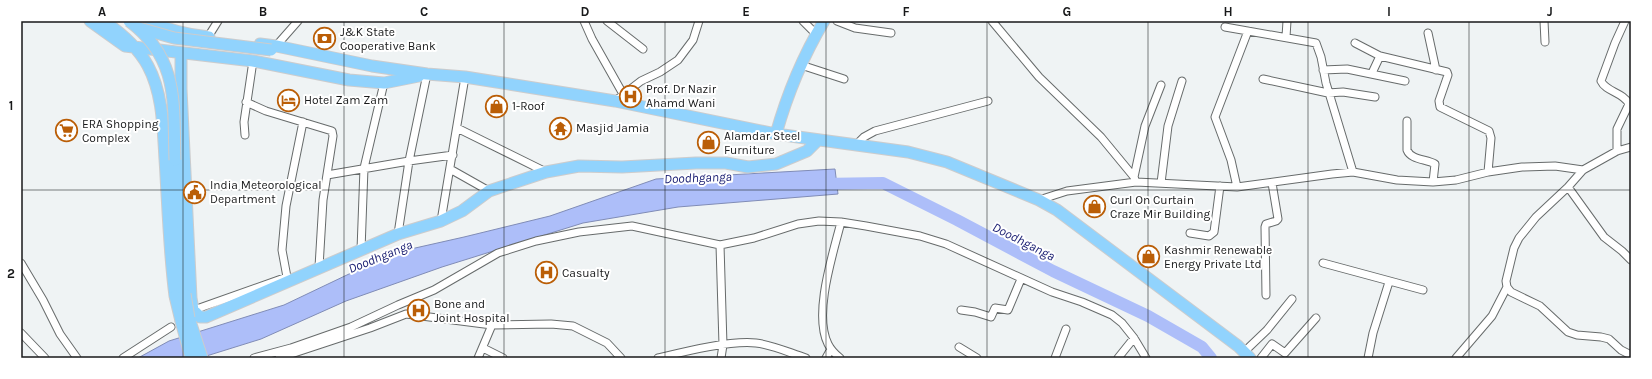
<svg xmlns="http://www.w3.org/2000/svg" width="1652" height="379" font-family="Karla,sans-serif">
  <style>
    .water { fill: #adbef9; stroke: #808cb6 }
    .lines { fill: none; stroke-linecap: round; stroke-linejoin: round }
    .river { stroke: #adbef9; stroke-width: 12 }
    .street-casing { stroke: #676b6b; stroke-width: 9 }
    .primary-casing { stroke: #cccccd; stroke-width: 13 }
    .street { stroke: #fff; stroke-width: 7 }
    .primary { stroke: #91d3fd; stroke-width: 11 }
    .primary-bridge-casing { stroke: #cccccd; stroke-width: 13; stroke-linecap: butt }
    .primary-bridge { stroke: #91d3fd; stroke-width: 11 }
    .grid { fill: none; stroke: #18191a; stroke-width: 1; stroke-opacity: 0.55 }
    .labels { text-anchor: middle; stroke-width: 4; stroke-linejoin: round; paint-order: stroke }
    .poi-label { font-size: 12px; fill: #18191a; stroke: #fff; text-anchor: start }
    .water-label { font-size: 13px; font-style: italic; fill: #1c2174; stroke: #fff }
    .neatline { fill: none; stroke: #18191a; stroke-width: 1.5 }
    .grid-label { font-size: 13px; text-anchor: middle; font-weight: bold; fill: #18191a }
  </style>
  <rect width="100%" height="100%" fill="#eff3f4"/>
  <path class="water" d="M835,169L838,194L678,207L583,223L442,267L346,301L261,339L200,358H138L169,341L284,305L393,253L464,237L550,216L656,179Z"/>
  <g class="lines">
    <path class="river" d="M821,184L883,183L957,220L1053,271L1148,316L1202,347L1211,358"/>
    <defs>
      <path id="street" d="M584,21L592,39L623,94
        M607,21L643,49
        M803,21L816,34
        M837,21L855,28L891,33
        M992,21L1039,77L1101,137L1134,177L1136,182
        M1544,21L1545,42
        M1225,27L1316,43L1321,57L1326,83L1353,172
        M1428,33L1436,70
        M208,37L218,21
        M1286,37L1287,21
        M1355,43L1380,56L1447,72L1448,75L1439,101L1440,107L1489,131L1491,138L1488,172
        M276,46L298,21
        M801,65L844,79
        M1323,70L1347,69L1405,81
        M1372,73L1380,56
        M1263,79L1328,93L1343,92L1375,97
        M615,101L641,81L660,72L678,60L693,40L699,21
        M246,102L266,111L332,131L333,136L323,200L319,267
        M1407,121V150C1411,160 1426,159 1435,164L1433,182
        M457,128L546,172
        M245,135L244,122L253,61
        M856,145L864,137L875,131L988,101
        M1631,147L1617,151L1583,170L1568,187L1536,217L1519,238L1514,248L1506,281L1507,287L1511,292L1540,306L1568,332L1577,335L1601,337L1609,339L1621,350L1631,355
        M1617,151V129L1629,104C1623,92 1606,92 1601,81L1615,43L1625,21
        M450,169L489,191
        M327,175L409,161L453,155
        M1134,177L1145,126L1161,85
        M1161,183L1168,126L1182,81
        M1237,187L1231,160L1215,117L1248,31
        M1568,187L1604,237L1622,251L1631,260
        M1039,200L1067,191L1136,182L1237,187L1332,174L1353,172L1397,180L1433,182L1456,180L1488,172L1522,167L1555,166L1583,170
        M441,221L465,77
        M1190,233L1209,236L1214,232L1220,186
        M398,234L409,161L427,74
        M720,245L723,345L721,358
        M361,250L364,168L384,83
        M21,263L43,300L60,334L77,358
        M1323,263L1423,290
        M1266,295L1265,227L1266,224L1276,221L1278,219L1272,183
        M961,310L975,312L991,317L995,308L1008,310L1021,279
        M191,311L287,277L282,250L286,206L303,122
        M21,333L45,358
        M959,347L977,358
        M483,348L503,358
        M1244,352L1267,330L1292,299
        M123,358L171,327
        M254,358L291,348L351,327L398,305L434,290L498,253L536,241L579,232L632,226L720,245L754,238L798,224L819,221L841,222L866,226L920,236L946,244L1052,292L1082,302L1112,315L1122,323L1134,338L1146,358
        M279,358L370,328L406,314L492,325L551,324L573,326L607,343L621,358
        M478,358L492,325
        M658,358C683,352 731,340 756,343C773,345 790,353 806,358
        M826,358L831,349
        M840,358C835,354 831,350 828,344C813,314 833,254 841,222
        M1055,358L1066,329
        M1118,358L1134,338
        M1261,358L1272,344L1285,353L1316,318
        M1368,358L1373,333L1389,282
        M1456,358L1492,316L1507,287"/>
      <path id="primary" d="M90,21L125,46L253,61L349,80L384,83L419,76
        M104,21C121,33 138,47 148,66C163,94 163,128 165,159C168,205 169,250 175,296
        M149,21C168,30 189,35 209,37
        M260,44L276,46L372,66L427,74L465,77L615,101L776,134L908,152L947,162L1039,200L1057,210L1238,346L1250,358
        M181,53V89L191,298L193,310L200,317H206L361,250L398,234L441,221L462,211L489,191L546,172L579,166L622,167L696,163H726L748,167L776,164L807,151L818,140
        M776,134C787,95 803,56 824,21
        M175,160L178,225L184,289
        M179,237L185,226V221
        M189,318L202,358
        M181,321L191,358"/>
    </defs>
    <use href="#street" class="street-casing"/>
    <use href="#primary" class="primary-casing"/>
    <use href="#street" class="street"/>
    <use href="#primary" class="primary"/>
    <defs>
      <path id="primary-bridge" d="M129,21C180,59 173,104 175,160
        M139,28L174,38L271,50
        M185,294L189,318
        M175,296L181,321"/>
    </defs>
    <use href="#primary-bridge" class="primary-bridge-casing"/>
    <use href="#primary-bridge" class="primary-bridge"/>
  </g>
  <path class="grid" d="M183,21V358M344,21V358M504,21V358M665,21V358M826,21V358M987,21V358M1148,21V358M1308,21V358M1469,21V358M21,190H1631"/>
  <defs>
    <symbol id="bank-ring" viewBox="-11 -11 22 22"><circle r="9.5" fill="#fff" stroke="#ba5e07" stroke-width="1.5"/><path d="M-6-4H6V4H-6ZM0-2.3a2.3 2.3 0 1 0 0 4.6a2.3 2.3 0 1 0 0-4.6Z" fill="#ba5e07"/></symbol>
    <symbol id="hospital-ring" viewBox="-11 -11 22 22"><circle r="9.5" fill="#fff" stroke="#ba5e07" stroke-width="1.5"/><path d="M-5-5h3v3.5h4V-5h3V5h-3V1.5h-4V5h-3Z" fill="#ba5e07"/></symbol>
    <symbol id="hotel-ring" viewBox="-11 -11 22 22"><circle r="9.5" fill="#fff" stroke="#ba5e07" stroke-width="1.5"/><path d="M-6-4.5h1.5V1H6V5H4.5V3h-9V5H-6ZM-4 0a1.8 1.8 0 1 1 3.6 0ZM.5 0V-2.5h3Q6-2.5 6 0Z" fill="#ba5e07"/></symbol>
    <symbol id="shop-ring" viewBox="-11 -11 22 22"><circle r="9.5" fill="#fff" stroke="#ba5e07" stroke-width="1.5"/><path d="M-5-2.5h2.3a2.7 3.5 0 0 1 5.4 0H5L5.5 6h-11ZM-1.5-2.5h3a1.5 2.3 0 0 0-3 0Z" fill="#ba5e07"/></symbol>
    <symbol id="temple-ring" viewBox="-11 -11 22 22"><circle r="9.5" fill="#fff" stroke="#ba5e07" stroke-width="1.5"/><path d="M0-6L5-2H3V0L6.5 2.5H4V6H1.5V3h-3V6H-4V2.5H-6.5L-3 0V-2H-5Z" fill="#ba5e07"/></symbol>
    <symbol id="supermarket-ring" viewBox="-11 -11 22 22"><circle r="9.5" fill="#fff" stroke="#ba5e07" stroke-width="1.5"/><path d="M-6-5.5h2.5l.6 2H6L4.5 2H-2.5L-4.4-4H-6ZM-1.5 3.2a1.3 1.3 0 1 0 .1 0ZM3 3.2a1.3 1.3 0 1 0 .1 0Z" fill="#ba5e07"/></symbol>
    <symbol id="civic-ring" viewBox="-11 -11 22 22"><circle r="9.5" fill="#fff" stroke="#ba5e07" stroke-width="1.5"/><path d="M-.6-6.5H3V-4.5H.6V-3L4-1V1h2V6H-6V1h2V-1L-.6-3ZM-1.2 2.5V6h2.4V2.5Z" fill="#ba5e07"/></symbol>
  </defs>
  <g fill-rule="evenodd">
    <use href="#bank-ring" x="312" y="26" width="25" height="25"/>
    <use href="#hospital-ring" x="618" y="84" width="25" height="25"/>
    <use href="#hotel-ring" x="276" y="88" width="25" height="25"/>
    <use href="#shop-ring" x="484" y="94" width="25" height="25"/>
    <use href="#temple-ring" x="548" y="116" width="25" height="25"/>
    <use href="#supermarket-ring" x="54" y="118" width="25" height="25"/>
    <use href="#shop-ring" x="696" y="130" width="25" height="25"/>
    <use href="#civic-ring" x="182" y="180" width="25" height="25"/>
    <use href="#shop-ring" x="1082" y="194" width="25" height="25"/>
    <use href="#shop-ring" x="1136" y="244" width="25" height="25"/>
    <use href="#hospital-ring" x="534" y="260" width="25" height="25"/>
    <use href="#hospital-ring" x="406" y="298" width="25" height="25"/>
  </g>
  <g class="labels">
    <g class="poi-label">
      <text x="340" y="36">J&amp;K State<tspan x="340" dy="14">Cooperative Bank</tspan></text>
      <text x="646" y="93">Prof. Dr Nazir<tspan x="646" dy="14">Ahamd Wani</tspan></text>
      <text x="304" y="104">Hotel Zam Zam</text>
      <text x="512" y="110">1-Roof</text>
      <text x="82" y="128">ERA Shopping<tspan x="82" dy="14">Complex</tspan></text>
      <text x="576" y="132">Masjid Jamia</text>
      <text x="724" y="140">Alamdar Steel<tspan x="724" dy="14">Furniture</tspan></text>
      <text x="210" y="189">India Meteorological<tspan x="210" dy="14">Department</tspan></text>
      <text x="1110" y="204">Curl On Curtain<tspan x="1110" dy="14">Craze Mir Building</tspan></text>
      <text x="1164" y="254">Kashmir Renewable<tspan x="1164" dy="14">Energy Private Ltd</tspan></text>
      <text x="562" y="277">Casualty</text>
      <text x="434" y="308">Bone and<tspan x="434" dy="14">Joint Hospital</tspan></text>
    </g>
    <g class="water-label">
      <text transform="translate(698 177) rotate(-2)" y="5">Doodhganga</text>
      <text transform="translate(1024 241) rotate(27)" y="5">Doodhganga</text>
      <text transform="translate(380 256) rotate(-22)" y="5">Doodhganga</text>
    </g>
  </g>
  <rect width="1652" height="379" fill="none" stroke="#ffffff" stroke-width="44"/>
  <rect x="22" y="22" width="1608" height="335" class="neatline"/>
  <g class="grid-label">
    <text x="102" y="16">A</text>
    <text x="263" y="16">B</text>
    <text x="424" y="16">C</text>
    <text x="585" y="16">D</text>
    <text x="746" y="16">E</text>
    <text x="906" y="16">F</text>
    <text x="1067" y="16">G</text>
    <text x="1228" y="16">H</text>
    <text x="1389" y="16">I</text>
    <text x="1550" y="16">J</text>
    <text x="11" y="110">1</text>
    <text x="11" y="278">2</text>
  </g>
</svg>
